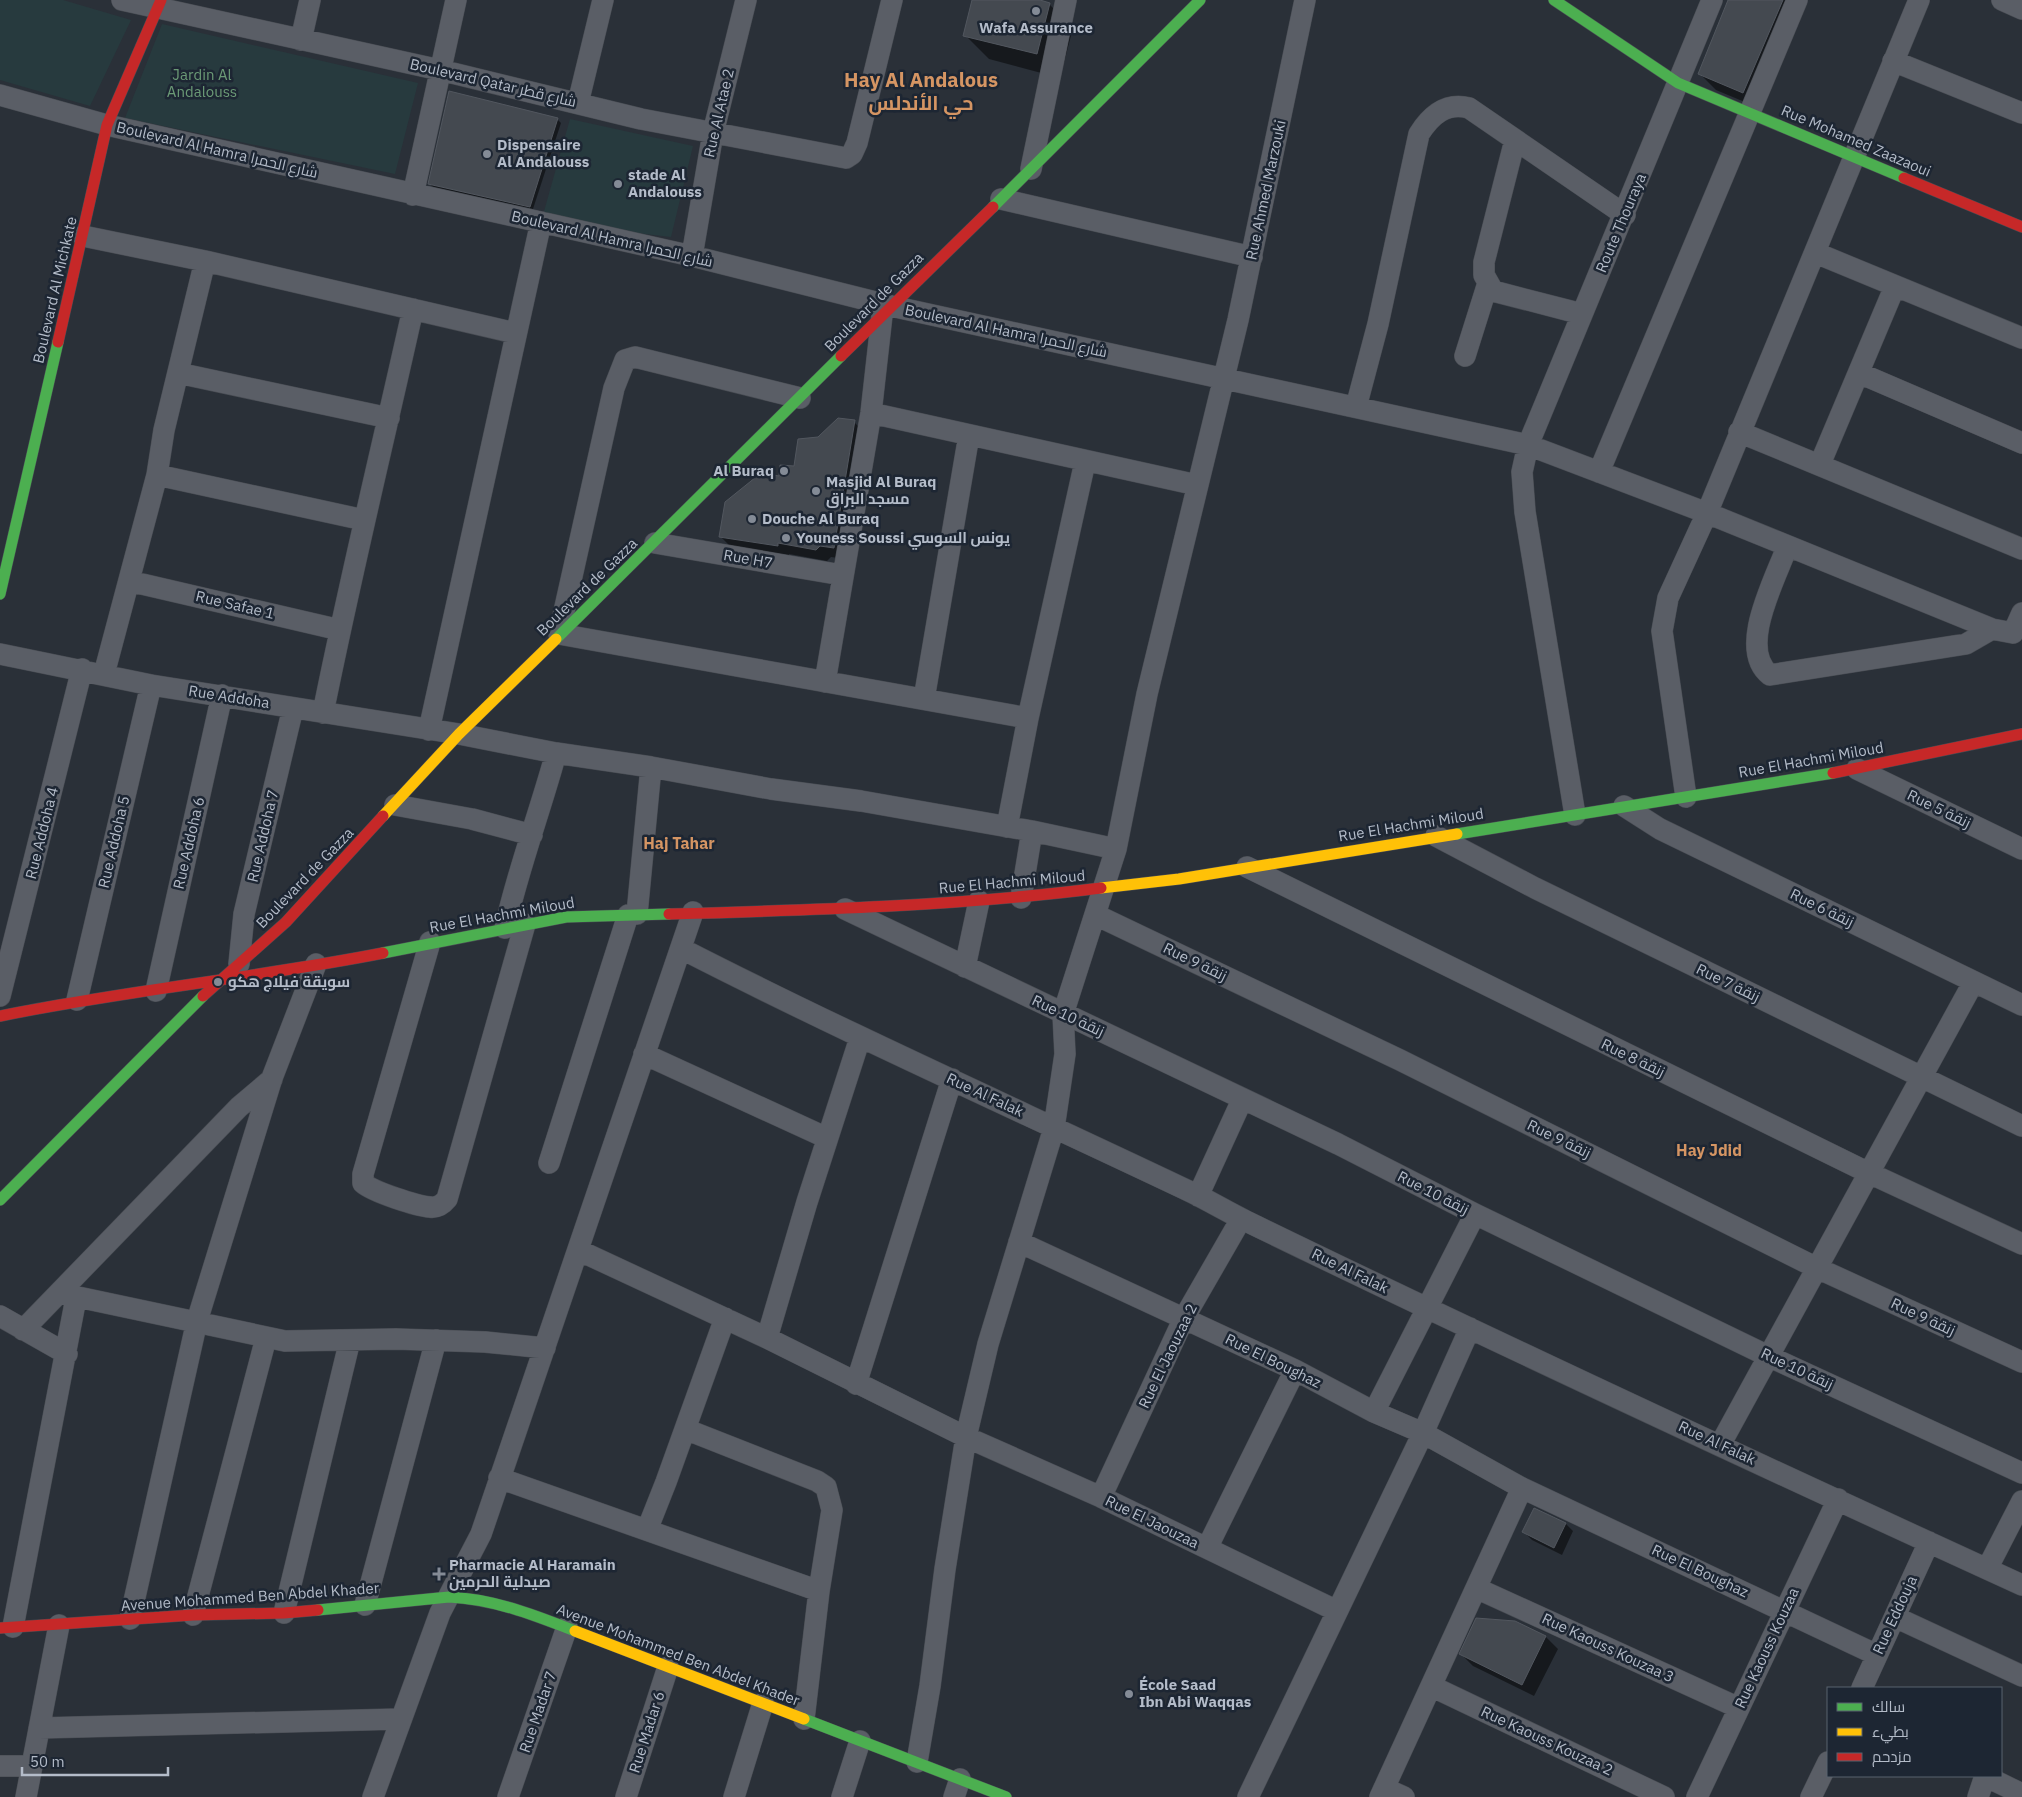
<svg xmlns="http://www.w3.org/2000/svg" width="2022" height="1797" font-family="'IBM Plex Sans',Cairo,sans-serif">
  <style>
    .green { fill: #273a3e }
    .shadow { fill: #0007 }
    .building { fill: #444950; stroke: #52575f }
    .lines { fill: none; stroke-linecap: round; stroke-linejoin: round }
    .street-casing { stroke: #484c53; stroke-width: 22 }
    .fast-casing { stroke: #484c53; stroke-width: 12 }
    .slow-casing { stroke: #484c53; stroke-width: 12 }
    .jam-casing { stroke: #484c53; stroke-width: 12 }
    .street { stroke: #5a5e66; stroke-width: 21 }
    .fast { stroke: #4caf50; stroke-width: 11 }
    .slow { stroke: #ffc107; stroke-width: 11 }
    .jam { stroke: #c62828; stroke-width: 11 }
    .poi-dot { fill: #848b96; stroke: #1d2633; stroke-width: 2 }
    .labels { text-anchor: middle; stroke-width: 5; stroke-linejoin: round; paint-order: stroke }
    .poi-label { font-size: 15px; font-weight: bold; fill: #b4bcc9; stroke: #1d2633; text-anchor: start }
    .park-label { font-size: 15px; fill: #6b9a76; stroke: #1d2633 }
    .street-label { font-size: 15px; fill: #b4bcc9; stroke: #1d2633 }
    .neighbourhood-label { font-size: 16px; font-weight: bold; fill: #d59563; stroke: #1d2633 }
    .district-label { font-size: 20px; font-weight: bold; fill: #d59563; stroke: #1d2633 }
  </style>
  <rect width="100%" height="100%" fill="#2a3038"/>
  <path class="green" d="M0,0H63L131,20L90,106L0,80Z
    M162,24L418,83L395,174L125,118Z
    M570,119L693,146L671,237L541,222Z"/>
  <path class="shadow" d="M974,0H1035L1049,4L1073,28L1060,78L989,59L965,35Z
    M1729,0H1807L1759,108L1716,90L1700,74Z
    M557,119L561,123L533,209L433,187L430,184Z
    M854,422L865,433L845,559L831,557L827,561L789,554V557L732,548L720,536L780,477L795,468L819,439Z
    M1566,1524L1573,1531L1562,1555L1532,1540L1524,1532Z
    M1515,1622L1546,1637L1558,1649L1534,1696L1473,1666L1461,1654Z"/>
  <path class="building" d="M972,0H1040L1050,3L1037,54L963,36Z
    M1728,0H1783L1743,93L1698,74Z
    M449,91L558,118L530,207L428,184Z
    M838,418L855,420L834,548L820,546L816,550L778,543V546L719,537L725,502L761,473L779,476L780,465L794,466L798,439L818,437Z
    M1534,1508L1566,1523L1554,1548L1522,1532Z
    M1476,1618L1515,1621L1546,1636L1522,1685L1459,1654Z"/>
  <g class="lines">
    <defs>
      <path id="street" d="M122,0L440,70L641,119L846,158L852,154L857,143L892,0
        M2002,0L2022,9
        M301,40L310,0
        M1893,61L2022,113
        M0,95L107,125L692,256L891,306L1528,445L1707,513L1992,629L2013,633L2022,613
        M578,103L603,0
        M1515,140L1484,262V275L1493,291L1582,314
        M1031,169L1066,0
        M413,195L456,0
        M1001,199L1252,257
        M83,236L205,261L515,333
        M1816,253L2022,338
        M692,256L713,133L746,0
        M1465,356L1488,283
        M178,373L389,418
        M1859,373L2022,443
        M800,398L635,357L625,360L614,388L559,634L1028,718
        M1356,407L1378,324L1419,134C1431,115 1446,102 1469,108L1625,215
        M871,413L1197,485
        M1739,432L2022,549
        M1820,464L1895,286
        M1599,472L1797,0
        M157,475L364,520
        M655,543L842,575
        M1787,547C1775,580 1737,649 1770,675L1966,644L1992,629
        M129,581L340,630
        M0,654L151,685L459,734L556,753L651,767L771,789L861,801L1032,831L1116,849
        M104,674L157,475L164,430L205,261
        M825,682L871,413L882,315
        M924,699L969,435
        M323,713C350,578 383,444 413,309
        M429,730L541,222
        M1857,769L2022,849
        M1686,797L1662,631L1668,598L1707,513L1919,0
        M395,805L472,819L532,835
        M1624,806L1660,829L2022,1005
        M1575,815L1525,512L1522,472L1528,445L1712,0
        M1007,827L1028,718L1085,462
        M1436,836L1535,888L2022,1126
        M1247,867L1869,1173L2022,1244
        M1021,898L1032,831
        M845,909L1338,1144L1475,1214L1768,1356L2022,1473
        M637,914L651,767
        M1096,915L1400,1060L1817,1268L2022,1362
        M505,928C518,869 540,812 556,753
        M430,942L363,1174V1183C373,1192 417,1206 430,1207C438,1208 443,1204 447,1199L525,924
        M682,949C850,1035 1023,1112 1193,1193C1211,1202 1228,1212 1246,1221C1503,1346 1762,1466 2022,1585
        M239,964L244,914L293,708
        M965,967L979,901
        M156,991L222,695
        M0,996L82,669
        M77,1000L151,685
        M644,1054L827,1138
        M549,1163L628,915
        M1198,1196L1242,1100
        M1019,1242L1295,1370L1374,1412L1423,1433L1522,1488L1877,1655
        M578,1250L767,1338L966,1437L1101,1497L1337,1611
        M59,1293L285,1341L396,1339L485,1342L545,1348
        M0,1316L67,1354
        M23,1330L239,1107L272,1079
        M767,1338L807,1202L860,1038
        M856,1384L952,1079
        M1374,1412L1475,1214
        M685,1429L817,1481L826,1487L832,1510L819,1591L804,1719
        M1720,1445L1973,983
        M499,1478L819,1591
        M1101,1497L1184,1318L1241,1219
        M647,1530L666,1482L725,1318
        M1207,1548L1295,1370
        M1987,1569L2022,1501
        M1476,1588L1739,1708
        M365,1605L436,1340
        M284,1613L350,1340
        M193,1615L266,1338
        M1895,1617L2022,1676
        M130,1619L197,1321L272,1078L316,964
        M13,1627L76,1298
        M1431,1686L1664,1797
        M1862,1688L1929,1542
        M39,1728L400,1719
        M917,1762L930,1686L945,1569L966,1437L988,1344L1054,1128L1065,1054L1063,1014L1116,849L1147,694L1238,320L1305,0
        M0,1766H32
        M1985,1776L2022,1794
        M1384,1788L1404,1797
        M26,1797L59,1625
        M373,1797L440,1613L481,1534L693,912
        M508,1797L567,1627
        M626,1797L668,1667
        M734,1797L763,1703
        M842,1797L860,1741
        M954,1797L960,1779
        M1248,1797L1423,1433L1470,1328
        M1380,1797L1522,1488
        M1697,1797L1838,1499
        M1811,1797L1828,1762
        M1978,1797L1985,1776"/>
      <path id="fast" d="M1554,0L1678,83L1904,178
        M993,207L1200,0
        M0,594L58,342
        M556,639L841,356
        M1457,834L1833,773
        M383,953L566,917L669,914
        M0,1200L203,996
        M318,1610L449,1597C494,1599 534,1615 575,1631
        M804,1719L1006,1797"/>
      <path id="slow" d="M383,816L459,734L556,639
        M1101,888L1179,879L1457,834
        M575,1631L804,1719"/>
      <path id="jam" d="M1904,178L2022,227
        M58,342L107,125L161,0
        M841,356L993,207
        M1833,773L2022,734
        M669,914C813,910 958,906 1101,888
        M203,996L286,922L383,816
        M0,1016C127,990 256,978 383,953
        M0,1628L193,1615L284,1613L318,1610"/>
    </defs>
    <use href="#street" class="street-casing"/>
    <use href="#fast" class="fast-casing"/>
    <use href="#slow" class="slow-casing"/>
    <use href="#jam" class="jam-casing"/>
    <use href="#street" class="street"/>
    <use href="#fast" class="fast"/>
    <use href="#slow" class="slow"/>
    <use href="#jam" class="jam"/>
  </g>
  <g class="poi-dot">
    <circle cx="1036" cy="11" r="5"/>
    <circle cx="487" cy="154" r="5"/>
    <circle cx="618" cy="184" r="5"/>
    <circle cx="784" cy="471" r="5"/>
    <circle cx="816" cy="491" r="5"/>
    <circle cx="752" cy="519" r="5"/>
    <circle cx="786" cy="538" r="5"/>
    <circle cx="218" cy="982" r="5"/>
    <path d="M436.5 1566.5h5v5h5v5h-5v5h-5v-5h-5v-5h5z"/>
    <circle cx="1129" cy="1694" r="5"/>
  </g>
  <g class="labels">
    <g class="poi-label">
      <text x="1036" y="33" text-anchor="middle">Wafa Assurance</text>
      <text x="497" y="150">Dispensaire<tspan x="497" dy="17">Al Andalouss</tspan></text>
      <text x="628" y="180">stade Al<tspan x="628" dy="17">Andalouss</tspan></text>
      <text x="774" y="476" text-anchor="end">Al Buraq</text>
      <text x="826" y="487">Masjid Al Buraq<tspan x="826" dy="17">مسجد البراق</tspan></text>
      <text x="762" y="524">Douche Al Buraq</text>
      <text x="796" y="543">Youness Soussi يونس السوسي</text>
      <text x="228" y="987">سويقة فيلاج هكو</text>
      <text x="449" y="1570">Pharmacie Al Haramain<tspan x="449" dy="17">صيدلية الحرمين</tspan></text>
      <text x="1139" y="1690">École Saad<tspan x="1139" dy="17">Ibn Abi Waqqas</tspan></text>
    </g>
    <g class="park-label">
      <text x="202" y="80">Jardin Al<tspan x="202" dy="17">Andalouss</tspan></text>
    </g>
    <g class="street-label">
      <text transform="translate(493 83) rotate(13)" y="5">Boulevard Qatar شارع قطر</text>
      <text transform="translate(719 113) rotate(-77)" y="5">Rue Al Atae 2</text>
      <text transform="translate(1856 141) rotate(23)" y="5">Rue Mohamed Zaazaoui</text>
      <text transform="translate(217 150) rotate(13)" y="5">Boulevard Al Hamra شارع الحمرا</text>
      <text transform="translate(1266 190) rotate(-78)" y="5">Rue Ahmed Marzouki</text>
      <text transform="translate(1621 223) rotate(-67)" y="5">Route Thouraya</text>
      <text transform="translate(612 239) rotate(13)" y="5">Boulevard Al Hamra شارع الحمرا</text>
      <text transform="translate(55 290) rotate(-77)" y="5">Boulevard Al Michkate</text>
      <text transform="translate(874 302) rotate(-45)" y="5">Boulevard de Gazza</text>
      <text transform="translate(1006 331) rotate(12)" y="5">Boulevard Al Hamra شارع الحمرا</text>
      <text transform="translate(748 559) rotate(10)" y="5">Rue H7</text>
      <text transform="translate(587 587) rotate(-44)" y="5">Boulevard de Gazza</text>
      <text transform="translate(235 605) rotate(13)" y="5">Rue Safae 1</text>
      <text transform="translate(229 697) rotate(9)" y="5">Rue Addoha</text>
      <text transform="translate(1811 760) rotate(-10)" y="5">Rue El Hachmi Miloud</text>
      <text transform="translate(1939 809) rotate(26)" y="5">Rue 5 زنقة</text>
      <text transform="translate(1411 825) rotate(-9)" y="5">Rue El Hachmi Miloud</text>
      <text transform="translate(42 833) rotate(-76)" y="5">Rue Addoha 4</text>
      <text transform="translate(263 836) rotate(-77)" y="5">Rue Addoha 7</text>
      <text transform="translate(114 842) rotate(-77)" y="5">Rue Addoha 5</text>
      <text transform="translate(189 843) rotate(-77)" y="5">Rue Addoha 6</text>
      <text transform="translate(305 878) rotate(-46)" y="5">Boulevard de Gazza</text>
      <text transform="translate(1012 882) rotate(-5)" y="5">Rue El Hachmi Miloud</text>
      <text transform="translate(1822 908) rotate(26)" y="5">Rue 6 زنقة</text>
      <text transform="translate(502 915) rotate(-10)" y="5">Rue El Hachmi Miloud</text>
      <text transform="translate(1195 962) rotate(26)" y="5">Rue 9 زنقة</text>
      <text transform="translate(1728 983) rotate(26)" y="5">Rue 7 زنقة</text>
      <text transform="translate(1068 1016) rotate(25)" y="5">Rue 10 زنقة</text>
      <text transform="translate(1633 1058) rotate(26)" y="5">Rue 8 زنقة</text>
      <text transform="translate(985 1095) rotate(25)" y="5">Rue Al Falak</text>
      <text transform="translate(1559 1139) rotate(26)" y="5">Rue 9 زنقة</text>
      <text transform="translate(1433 1193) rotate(27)" y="5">Rue 10 زنقة</text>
      <text transform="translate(1350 1271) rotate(26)" y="5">Rue Al Falak</text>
      <text transform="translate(1923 1317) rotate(25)" y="5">Rue 9 زنقة</text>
      <text transform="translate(1168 1356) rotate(-64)" y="5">Rue El Jaouzaa 2</text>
      <text transform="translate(1273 1361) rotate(26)" y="5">Rue El Boughaz</text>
      <text transform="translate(1797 1369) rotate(25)" y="5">Rue 10 زنقة</text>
      <text transform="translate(1717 1443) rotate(25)" y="5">Rue Al Falak</text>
      <text transform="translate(1152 1522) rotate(26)" y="5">Rue El Jaouzaa</text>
      <text transform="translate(1700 1571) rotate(25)" y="5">Rue El Boughaz</text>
      <text transform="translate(250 1597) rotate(-4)" y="5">Avenue Mohammed Ben Abdel Khader</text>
      <text transform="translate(1895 1615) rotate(-65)" y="5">Rue Eddouja</text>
      <text transform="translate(1608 1648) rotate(25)" y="5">Rue Kaouss Kouzaa 3</text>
      <text transform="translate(1767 1648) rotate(-65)" y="5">Rue Kaouss Kouzaa</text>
      <text transform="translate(678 1655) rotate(21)" y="5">Avenue Mohammed Ben Abdel Khader</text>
      <text transform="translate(538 1712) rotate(-71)" y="5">Rue Madar 7</text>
      <text transform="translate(647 1732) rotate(-72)" y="5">Rue Madar 6</text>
      <text transform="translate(1547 1741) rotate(25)" y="5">Rue Kaouss Kouzaa 2</text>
    </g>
    <g class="neighbourhood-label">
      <text x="679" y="849">Haj Tahar</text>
      <text x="1709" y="1156">Hay Jdid</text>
    </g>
    <g class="district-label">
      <text x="921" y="87">Hay Al Andalous<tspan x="921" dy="23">حي الأندلس</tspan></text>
    </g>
  </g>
  <rect x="1827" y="1687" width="175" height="90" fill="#1d2633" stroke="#59626f"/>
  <rect x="1837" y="1703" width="25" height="8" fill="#4caf50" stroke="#59626f"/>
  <text x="1872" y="1712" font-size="15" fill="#b4bcc9">سالك</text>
  <rect x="1837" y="1728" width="25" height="8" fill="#ffc107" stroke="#59626f"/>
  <text x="1872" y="1737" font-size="15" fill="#b4bcc9">بطيء</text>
  <rect x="1837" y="1753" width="25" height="8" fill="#c62828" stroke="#59626f"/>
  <text x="1872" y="1762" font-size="15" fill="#b4bcc9">مزدحم</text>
  <path d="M22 1767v8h146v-8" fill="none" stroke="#b4bcc9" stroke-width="2.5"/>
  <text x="30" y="1767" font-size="15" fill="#b4bcc9" stroke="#1d2633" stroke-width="4" paint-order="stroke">50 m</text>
</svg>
